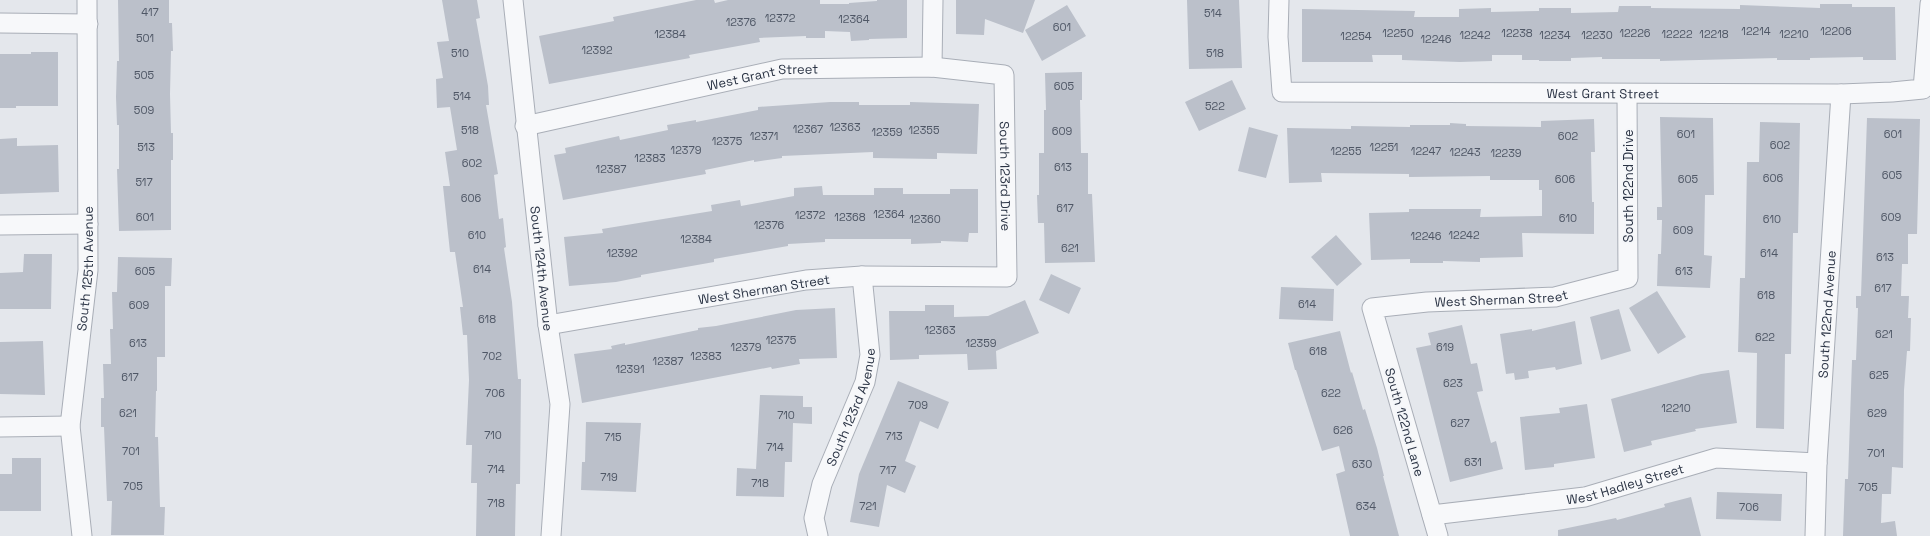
<svg xmlns="http://www.w3.org/2000/svg" width="1930" height="536" font-family="'Space Grotesk',sans-serif">
  <style>
    .building { fill: #bbc0ca }
    .lines { fill: none; stroke-linecap: round; stroke-linejoin: round }
    .minor-casing { stroke: #a9aeb7; stroke-width: 21 }
    .minor { stroke: #f7f8fa; stroke-width: 19 }
    .labels { text-anchor: middle; stroke-width: 3.5; stroke-linejoin: round; paint-order: stroke }
    .number-label { font-size: 11px; fill: #4f5766 }
    .street-label { font-size: 13px; fill: #2b3445; stroke: #f4f6f9 }
  </style>
  <rect width="100%" height="100%" fill="#e4e7ec"/>
  <path class="building" d="M118,0H169V23H172L173,51H171L170,94L171,133H173V160H171V230L119,231L117,169H119V125H117L116,97L117,61H119Z
    M442,0H477L480,18L476,19L488,86L489,105H486L498,174L494,175L499,219L503,218L506,247L504,248L512,302L518,379H521L520,484H516L515,536H476L477,483H471L472,445H466L469,380L467,335H463L460,307H463L455,252H450L443,186H450L445,152L457,150L450,107L437,108L436,79L443,78L437,42L449,41Z
    M696,0H714L715,3L728,0H820V4H849V3L877,1V0H907V38L869,39V40L851,41L850,32L825,31V38H806V36L759,38L760,42L689,55L690,58L549,84L539,36L614,21L613,17Z
    M956,0H1035L1023,33L985,19L984,35L956,34Z
    M1187,0H1239L1242,68L1189,69Z
    M1820,4H1852V7H1895L1896,60H1863V57L1810,58V60H1777V58L1660,61V59H1602V57L1571,58V61H1539V60H1522V55H1492V61L1460,62L1402,60V55H1372L1373,62H1302V9L1415,11L1414,17H1459V9L1491,8V12L1539,11V8H1571V13L1618,12L1619,6H1651V8L1740,9V5L1820,8Z
    M1067,5L1086,36L1042,61L1025,30Z
    M31,52H58V106H16V108H0V54H31Z
    M1082,72V100H1080L1081,153H1088V194H1092L1095,262L1045,263L1044,223H1038L1037,195H1039V153H1044V110H1046L1045,73Z
    M1232,80L1246,109L1199,131L1185,102Z
    M830,102H859V105H910V102L979,104L977,154L937,153V159L873,158V152L782,156V158L754,162V160L705,170L706,174L563,200L554,155L566,153L565,148L619,136L620,140L668,130L667,125L696,120V122L758,110V107Z
    M1660,117L1713,118L1714,195H1705L1704,255L1712,256L1710,288L1657,286L1658,254H1661L1662,220H1657V207H1662Z
    M1867,118L1920,119L1917,234H1908V264H1902L1901,296H1909L1908,318H1911L1910,351H1907L1904,390L1903,468L1892,467L1891,494H1882L1881,523L1895,521L1897,536H1843L1845,479H1848L1852,360H1856L1858,308H1856V296H1861Z
    M1594,119L1595,152H1591L1592,202H1594V234L1522,233L1523,257L1480,258V262L1443,261V263H1410V259L1371,260L1369,213L1409,212V209H1481L1480,217L1542,216V190H1539V180H1490V176L1409,177V174L1321,173L1322,182L1289,183L1287,128L1351,129V126L1410,127V125H1450V123L1466,124V126L1541,127V121Z
    M1760,122L1800,123L1798,233H1793L1791,354H1785L1784,429L1756,428L1757,353L1738,352L1740,278H1745L1747,162H1759Z
    M1249,127L1278,135L1266,178L1238,171Z
    M17,138V146L58,145L59,192L0,194V139Z
    M822,186L823,195H874V188H903V194H950V189H978V233H969L968,242L941,241V243L911,244V239H825V242L788,244V246L714,259V262L641,275V277L616,282L569,286L564,237L603,233L602,229L712,211L711,205L740,200L741,206L794,196V188Z
    M1336,235L1362,264L1337,286L1311,257Z
    M24,254H52L51,309H0V273L23,272Z
    M118,257L172,258L171,286H165V357H157V391H156L155,437H158L160,507H165L164,535H111L112,501H107L104,427H101V398H104L103,364H111L110,329H113L112,292H117Z
    M1051,274L1081,288L1069,314L1039,300Z
    M1281,287L1334,289L1333,321L1279,319Z
    M1657,291L1686,337L1658,354L1629,308Z
    M1025,300L1039,333L996,351L997,369L968,370L967,354L919,355V359L890,360L889,311H925V305H954V317L988,316Z
    M835,308L837,358L799,359L800,364L772,369L771,367L582,403L574,354L612,349L611,346L625,343V345L698,330V328L716,326L796,310Z
    M1619,309L1631,351L1601,360L1590,317Z
    M1575,321L1582,364L1556,370L1555,367L1528,371L1529,378L1515,380L1514,373L1506,374L1500,334L1532,329V331Z
    M1462,325L1471,364L1477,363L1483,391L1477,392L1491,443L1496,441L1503,469L1450,482L1416,348L1431,345L1428,333Z
    M1340,331L1351,373L1352,372L1363,410L1365,409L1377,448L1384,476H1383L1399,536H1350L1336,474L1345,471L1339,446L1322,451L1296,370H1295L1288,343Z
    M43,341L45,395L0,394V342Z
    M1729,370L1737,423L1695,429L1696,431L1651,441L1652,445L1624,452L1611,399L1701,374Z
    M898,381L949,402L938,429L920,421L905,461L916,466L905,493L887,485L879,527L850,522L859,474Z
    M760,395L803,396V407H812V424L793,423L792,462H785L784,497L736,496L737,468L756,469Z
    M1587,404L1595,458L1554,464V467L1525,470L1520,417L1560,413L1559,408Z
    M586,422L641,423L636,492L581,490L582,462H585Z
    M12,458H41V511H0V474H12Z
    M1717,492L1782,494L1781,521L1716,519Z
    M1691,497L1701,536H1558V530L1616,518L1617,520L1665,507L1664,504Z"/>
  <g class="lines">
    <defs>
      <g id="minor">
        <path id="s1" d="M513,0L548,325L560,404L551,536"/>
        <path id="s2" d="M1279,0L1278,37L1282,92L1841,94L1892,92L1923,89L1930,4"/>
        <path d="M0,23L88,24"/>
        <path d="M932,67L933,0"/>
        <path id="s3" d="M525,126L782,69L932,67L1004,75L1007,277L862,276L806,280L548,325"/>
        <path d="M0,225L88,224"/>
        <path d="M0,427L70,426"/>
        <path id="s4" d="M1432,515L1585,497L1716,458L1817,463"/>
        <path id="s5" d="M82,536L70,426L88,270L87,0"/>
        <path id="s6" d="M818,536L814,518L822,484L865,382L870,355L862,276"/>
        <path id="s7" d="M1438,536L1372,308L1427,302L1555,297L1628,278L1627,94"/>
        <path id="s8" d="M1815,536L1817,463L1841,94"/>
      </g>
    </defs>
    <use href="#minor" class="minor-casing"/>
    <use href="#minor" class="minor"/>
  </g>
  <g class="labels">
    <g class="number-label">
      <text x="150" y="16">417</text>
      <text x="1213" y="17">514</text>
      <text x="780" y="22">12372</text>
      <text x="854" y="23">12364</text>
      <text x="741" y="26">12376</text>
      <text x="1062" y="31">601</text>
      <text x="1756" y="35">12214</text>
      <text x="1836" y="35">12206</text>
      <text x="1398" y="37">12250</text>
      <text x="1517" y="37">12238</text>
      <text x="1635" y="37">12226</text>
      <text x="670" y="38">12384</text>
      <text x="1677" y="38">12222</text>
      <text x="1714" y="38">12218</text>
      <text x="1794" y="38">12210</text>
      <text x="1475" y="39">12242</text>
      <text x="1555" y="39">12234</text>
      <text x="1597" y="39">12230</text>
      <text x="1356" y="40">12254</text>
      <text x="145" y="42">501</text>
      <text x="1436" y="43">12246</text>
      <text x="597" y="54">12392</text>
      <text x="460" y="57">510</text>
      <text x="1215" y="57">518</text>
      <text x="144" y="79">505</text>
      <text x="1064" y="90">605</text>
      <text x="462" y="100">514</text>
      <text x="1215" y="110">522</text>
      <text x="144" y="114">509</text>
      <text x="845" y="131">12363</text>
      <text x="808" y="133">12367</text>
      <text x="470" y="134">518</text>
      <text x="924" y="134">12355</text>
      <text x="1062" y="135">609</text>
      <text x="887" y="136">12359</text>
      <text x="1686" y="138">601</text>
      <text x="1893" y="138">601</text>
      <text x="764" y="140">12371</text>
      <text x="1568" y="140">602</text>
      <text x="727" y="145">12375</text>
      <text x="1780" y="149">602</text>
      <text x="146" y="151">513</text>
      <text x="1384" y="151">12251</text>
      <text x="686" y="154">12379</text>
      <text x="1346" y="155">12255</text>
      <text x="1426" y="155">12247</text>
      <text x="1465" y="156">12243</text>
      <text x="1506" y="157">12239</text>
      <text x="650" y="162">12383</text>
      <text x="472" y="167">602</text>
      <text x="1063" y="171">613</text>
      <text x="611" y="173">12387</text>
      <text x="1892" y="179">605</text>
      <text x="1773" y="182">606</text>
      <text x="1565" y="183">606</text>
      <text x="1688" y="183">605</text>
      <text x="144" y="186">517</text>
      <text x="471" y="202">606</text>
      <text x="1065" y="212">617</text>
      <text x="889" y="218">12364</text>
      <text x="810" y="219">12372</text>
      <text x="145" y="221">601</text>
      <text x="850" y="221">12368</text>
      <text x="1891" y="221">609</text>
      <text x="1568" y="222">610</text>
      <text x="925" y="223">12360</text>
      <text x="1772" y="223">610</text>
      <text x="769" y="229">12376</text>
      <text x="1683" y="234">609</text>
      <text x="477" y="239">610</text>
      <text x="1464" y="239">12242</text>
      <text x="1426" y="240">12246</text>
      <text x="696" y="243">12384</text>
      <text x="1070" y="252">621</text>
      <text x="622" y="257">12392</text>
      <text x="1769" y="257">614</text>
      <text x="1885" y="261">613</text>
      <text x="482" y="273">614</text>
      <text x="145" y="275">605</text>
      <text x="1684" y="275">613</text>
      <text x="1883" y="292">617</text>
      <text x="1766" y="299">618</text>
      <text x="1307" y="308">614</text>
      <text x="139" y="309">609</text>
      <text x="487" y="323">618</text>
      <text x="940" y="334">12363</text>
      <text x="1884" y="338">621</text>
      <text x="1765" y="341">622</text>
      <text x="781" y="344">12375</text>
      <text x="138" y="347">613</text>
      <text x="981" y="347">12359</text>
      <text x="746" y="351">12379</text>
      <text x="1445" y="351">619</text>
      <text x="1318" y="355">618</text>
      <text x="492" y="360">702</text>
      <text x="706" y="360">12383</text>
      <text x="668" y="365">12387</text>
      <text x="630" y="373">12391</text>
      <text x="1879" y="379">625</text>
      <text x="130" y="381">617</text>
      <text x="1453" y="387">623</text>
      <text x="495" y="397">706</text>
      <text x="1331" y="397">622</text>
      <text x="918" y="409">709</text>
      <text x="1676" y="412">12210</text>
      <text x="128" y="417">621</text>
      <text x="1877" y="417">629</text>
      <text x="786" y="419">710</text>
      <text x="1460" y="427">627</text>
      <text x="1343" y="434">626</text>
      <text x="493" y="439">710</text>
      <text x="894" y="440">713</text>
      <text x="613" y="441">715</text>
      <text x="775" y="451">714</text>
      <text x="131" y="455">701</text>
      <text x="1876" y="457">701</text>
      <text x="1473" y="466">631</text>
      <text x="1362" y="468">630</text>
      <text x="496" y="473">714</text>
      <text x="888" y="474">717</text>
      <text x="609" y="481">719</text>
      <text x="760" y="487">718</text>
      <text x="133" y="490">705</text>
      <text x="1868" y="491">705</text>
      <text x="496" y="507">718</text>
      <text x="868" y="510">721</text>
      <text x="1366" y="510">634</text>
      <text x="1749" y="511">706</text>
    </g>
    <g class="street-label">
      <text dy="5" stroke="none"><textPath href="#s3" startOffset="243">West Grant Street</textPath></text>
      <text dy="5" stroke="none"><textPath href="#s2" startOffset="413">West Grant Street</textPath></text>
      <text dy="5" stroke="none"><textPath href="#s3" startOffset="587">South 123rd Drive</textPath></text>
      <text transform="translate(1628 186) rotate(-90)" y="5">South 122nd Drive</text>
      <text dy="5" stroke="none"><textPath href="#s1" startOffset="270">South 124th Avenue</textPath></text>
      <text dy="5" stroke="none"><textPath href="#s5" startOffset="269">South 125th Avenue</textPath></text>
      <text transform="translate(764 289) rotate(-9)" y="5">West Sherman Street</text>
      <text dy="5" stroke="none"><textPath href="#s7" startOffset="367">West Sherman Street</textPath></text>
      <text dy="5" stroke="none"><textPath href="#s8" startOffset="222">South 122nd Avenue</textPath></text>
      <text dy="5" stroke="none"><textPath href="#s6" startOffset="136">South 123rd Avenue</textPath></text>
      <text transform="translate(1405 422) rotate(74)" y="5">South 122nd Lane</text>
      <text dy="5" stroke="none"><textPath href="#s4" startOffset="196">West Hadley Street</textPath></text>
    </g>
  </g>
</svg>
